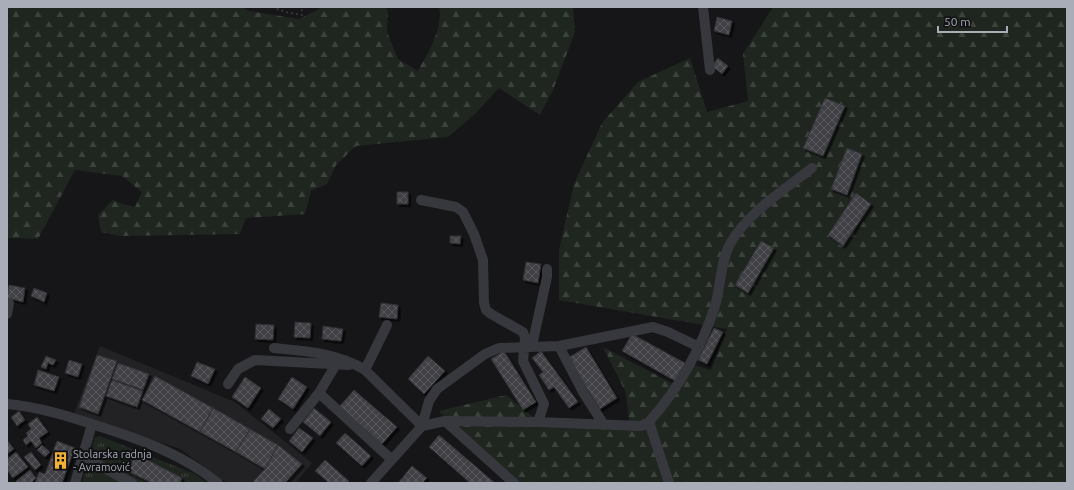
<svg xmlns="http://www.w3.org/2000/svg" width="1074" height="490" font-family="Ubuntu,sans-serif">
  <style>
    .built { fill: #222225 }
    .grass { fill: url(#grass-tufts) }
    .forest { fill: url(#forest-firs) }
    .building { fill: url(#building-cross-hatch); stroke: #303034; filter: url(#shadow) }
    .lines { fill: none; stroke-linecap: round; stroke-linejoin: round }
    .path { stroke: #3d3f44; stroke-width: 1.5; stroke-dasharray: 2 3; stroke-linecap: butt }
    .minor { stroke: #37383d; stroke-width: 10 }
    .labels { text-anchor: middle; stroke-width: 4; stroke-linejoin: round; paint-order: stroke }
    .poi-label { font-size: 11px; fill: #a8adb8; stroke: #111113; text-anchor: start }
  </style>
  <defs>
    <pattern id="grass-tufts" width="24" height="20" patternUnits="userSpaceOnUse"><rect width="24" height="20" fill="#1e261f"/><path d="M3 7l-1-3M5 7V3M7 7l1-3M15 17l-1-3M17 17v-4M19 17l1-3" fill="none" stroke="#3c433d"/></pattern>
    <pattern id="forest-firs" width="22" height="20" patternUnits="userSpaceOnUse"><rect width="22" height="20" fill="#1e261f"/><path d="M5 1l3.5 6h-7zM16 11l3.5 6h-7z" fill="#3c433d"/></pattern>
    <pattern id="building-cross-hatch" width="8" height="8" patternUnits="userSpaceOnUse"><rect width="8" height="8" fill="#404145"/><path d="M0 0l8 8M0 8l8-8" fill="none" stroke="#595a5e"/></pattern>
    <filter id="shadow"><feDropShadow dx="2.5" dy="2.5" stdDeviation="0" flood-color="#0009"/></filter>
  </defs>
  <rect width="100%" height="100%" fill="#161618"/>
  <path class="built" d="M100,346L235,402L312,463L295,483H227L180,449L74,413Z"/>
  <path class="grass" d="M100,436L195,474L207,483H82L95,437Z"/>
  <path class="forest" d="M7,7H242L249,11L299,19L323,7H385L388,11L387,32L398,59L418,71C428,53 444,27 439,7H573L575,32L553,90L540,115L499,88L475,114L448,137L356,146L336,165L327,184L311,191L305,214L246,218L240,234L120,236L101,232L98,215L113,200L122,204L135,207L142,192L122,176L75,170L38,239L7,238Z
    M773,7H1067V483H510L439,411L506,395L543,425L630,429L626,393L603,347L681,388L694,365L711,370L727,329L559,300V250L574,184L602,123L638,82L690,58L707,112L748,101L743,54Z"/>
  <path class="building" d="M717,17L732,21L729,35L714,31Z
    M718,58L728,66L722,74L712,66Z
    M825,98L845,106L823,156L803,148Z
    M847,148L862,154L847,195L831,189Z
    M397,192H408V204H397Z
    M856,193L871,204L843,246L828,235Z
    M450,236H461L460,244L450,243Z
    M761,241L774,248L748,293L735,285Z
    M526,262L541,264L538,283L523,280Z
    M9,285L25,288L23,302L7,298Z
    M34,288L47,293L44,302L31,296Z
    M381,303L398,305L397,319L379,317Z
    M295,322L311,323L310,338L294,337Z
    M256,324L274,325L273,340L255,339Z
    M323,326L343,329L341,341L322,339Z
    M714,328L723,332L707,364L698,360Z
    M632,334L685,363L675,381L622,351Z
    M586,347L617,398L600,409L568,358Z
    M504,351L536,402L523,410L491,359Z
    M541,351L578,402L569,408L554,387L549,390L539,375L543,372L532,358Z
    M97,355L117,361L98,414L79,407Z
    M46,356L56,360L53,365L48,363L46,369L41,367Z
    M428,356L445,371L424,394L408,379Z
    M69,360L82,364L78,377L65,373Z
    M197,362L215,369L208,384L191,376Z
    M118,363L149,374L143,390L112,379Z
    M38,370L59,377L54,391L34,385Z
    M155,376L213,408L200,432L142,400Z
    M245,377L261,388L248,408L232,397Z
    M292,377L307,387L293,409L278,399Z
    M112,380L143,391L137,407L106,396Z
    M354,390L397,427L382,444L339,407Z
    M213,408L250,429L236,452L200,432Z
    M314,408L331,422L320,436L303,422Z
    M269,409L281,419L273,428L261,419Z
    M19,411L25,420L17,426L11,417Z
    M37,417L48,432L39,438L42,443L36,448L31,441L26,445L23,440L28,436L26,433L31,429L28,424Z
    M299,428L313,438L302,452L289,441Z
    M250,429L278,445L265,469L236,452Z
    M345,433L371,456L362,466L336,443Z
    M439,435L495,483H470L429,447Z
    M7,440L14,449L7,454Z
    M57,441L75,448L62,483H35L39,472L45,474Z
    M42,445L50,452L45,457L37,450Z
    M278,445L302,464L285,483H252L265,469Z
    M16,452L28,467L13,478L7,470V459Z
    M31,452L41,465L35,470L24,457Z
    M136,454L182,478L180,483H152L127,471Z
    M325,460L349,481L348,483H329L315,471Z
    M412,466L427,478L422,483H398Z
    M30,470L36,478L31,483H18L16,481Z"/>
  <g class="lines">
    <path class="path" d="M272,7L285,12L302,15V7"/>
    <path class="minor" d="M703,7L710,70
      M421,200L456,207L463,212L474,234L483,260L484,303L486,310L491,314L523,332L525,338L523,361L544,404L538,422
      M7,314L9,303
      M559,346L583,392L604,425
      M274,348C305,351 338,353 365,370L422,426
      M525,348L533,341L547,277V269
      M365,370L387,325
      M228,384L238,369L255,360L349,365
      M319,393L391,459
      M7,404C39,407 68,416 98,426C142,440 182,454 218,483
      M445,421L514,483
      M649,422L669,483
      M422,426L429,401L437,389L485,354L499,348L559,346L653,327L668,332L699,347
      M290,429L319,393L335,366
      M82,456L132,483
      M75,483L92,424
      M371,483L422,426L445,421L538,422L641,426L649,422C679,388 701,349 715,306C721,286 720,263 730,244C746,214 785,189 812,168"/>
  </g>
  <defs>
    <symbol id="building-bare" viewBox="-9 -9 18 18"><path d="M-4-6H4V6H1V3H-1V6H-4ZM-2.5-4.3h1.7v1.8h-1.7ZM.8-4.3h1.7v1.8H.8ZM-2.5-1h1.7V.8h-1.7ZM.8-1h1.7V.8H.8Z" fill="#f2b134" stroke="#111113" stroke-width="2.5" paint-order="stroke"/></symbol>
  </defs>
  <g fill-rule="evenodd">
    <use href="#building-bare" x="48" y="448" width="25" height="25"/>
  </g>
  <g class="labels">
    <g class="poi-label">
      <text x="73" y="458">Stolarska radnja<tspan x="73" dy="13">- Avramović</tspan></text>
    </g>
  </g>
  <rect width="1074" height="490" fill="none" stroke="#a8adb8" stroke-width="16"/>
  <path d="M938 26v6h69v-6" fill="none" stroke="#a8adb8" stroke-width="2"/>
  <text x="944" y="26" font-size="12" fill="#a8adb8" stroke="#111113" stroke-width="3" paint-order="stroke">50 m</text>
</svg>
